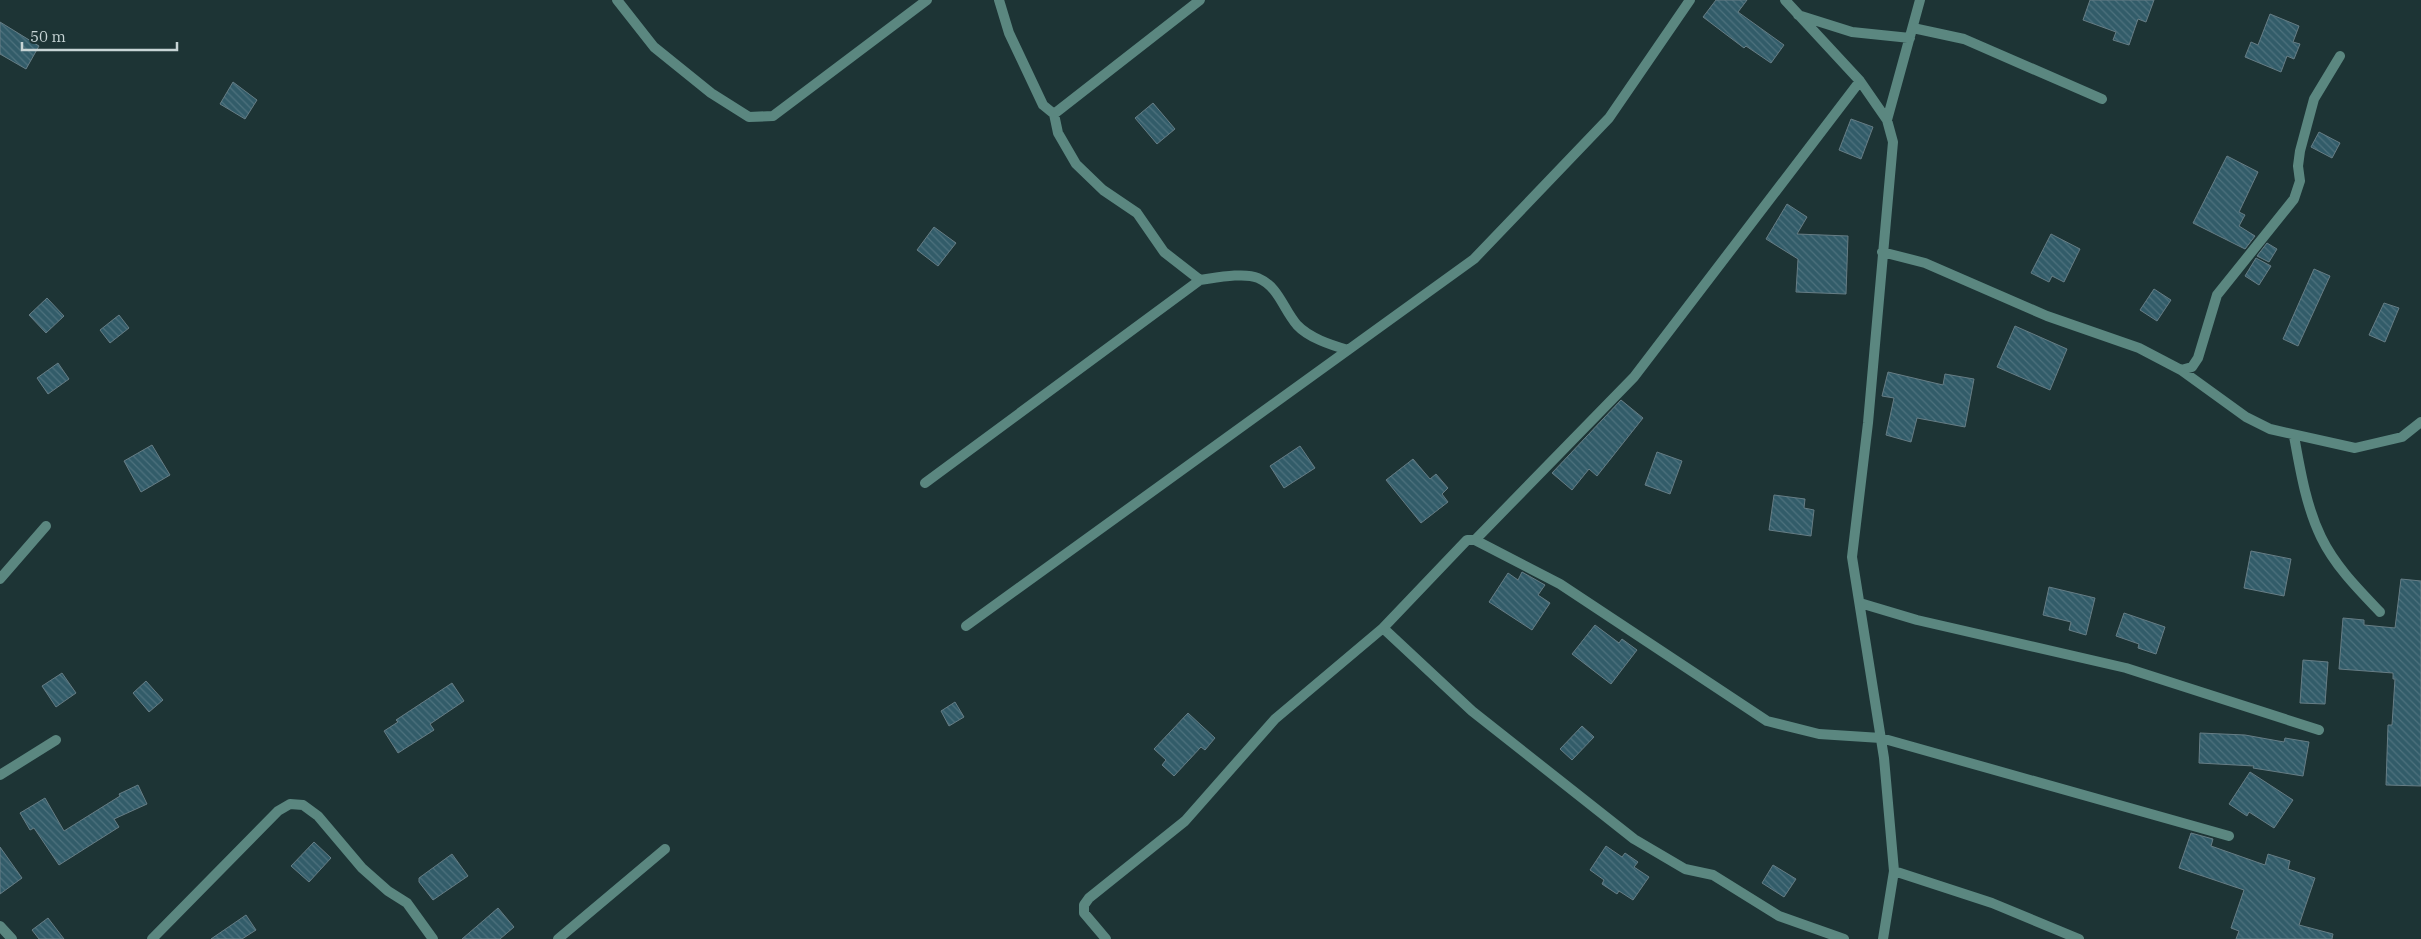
<svg xmlns="http://www.w3.org/2000/svg" width="2421" height="939" font-family="'IBM Plex Serif',serif">
  <style>
    .building { fill: url(#building-back-hatch); stroke: #667d85 }
    .lines { fill: none; stroke-linecap: round; stroke-linejoin: round }
    .minor { stroke: #5b8780; stroke-width: 10 }
  </style>
  <defs>
    <pattern id="building-back-hatch" width="6" height="6" patternUnits="userSpaceOnUse" patternTransform="scale(1.25)"><rect width="6" height="6" fill="#325c69"/><path d="M-1 5l2 2M0 0l6 6M5-1l2 2" fill="none" stroke="#4e727e"/></pattern>
  </defs>
  <rect width="100%" height="100%" fill="#1d3435"/>
  <path class="building" d="M1716,0H1747L1738,12L1784,45L1771,63L1746,46L1744,48L1703,17Z
    M2090,0H2154L2146,22L2138,19L2129,45L2113,40L2116,32L2083,20Z
    M2270,14L2299,26L2293,42L2300,44L2294,59L2287,56L2281,72L2245,57L2251,42L2258,45Z
    M0,22L39,46L26,69L0,54Z
    M233,82L257,100L245,119L220,104Z
    M1153,103L1175,129L1157,144L1135,118Z
    M1851,119L1873,127L1861,159L1839,150Z
    M2319,132L2340,143L2332,158L2311,147Z
    M2227,156L2258,172L2239,212L2245,215L2239,226L2255,236L2245,249L2193,223Z
    M1787,204L1807,217L1797,234L1848,236L1846,294L1796,292L1798,259L1766,239Z
    M934,227L956,243L938,266L917,250Z
    M2051,234L2080,249L2064,282L2052,276L2049,282L2031,273Z
    M2267,243L2277,249L2269,262L2257,256Z
    M2256,258L2271,266L2259,285L2245,276Z
    M2314,269L2330,276L2298,346L2283,339Z
    M2154,289L2171,300L2157,321L2140,310Z
    M47,298L64,316L46,333L29,315Z
    M2384,303L2399,308L2385,342L2369,335Z
    M119,315L129,328L110,343L100,330Z
    M2015,326L2067,349L2050,390L1997,367Z
    M58,363L69,379L48,394L37,378Z
    M1888,372L1943,385L1945,374L1974,379L1965,427L1917,418L1911,442L1886,435L1894,398L1882,396Z
    M1621,400L1643,418L1597,476L1589,469L1572,490L1552,473Z
    M152,445L170,475L141,492L124,461Z
    M1300,446L1315,468L1284,488L1270,466Z
    M1657,452L1682,461L1670,494L1645,485Z
    M1413,459L1430,479L1436,474L1448,488L1442,494L1448,502L1421,523L1386,480Z
    M1774,495L1805,499L1804,508L1814,510L1811,536L1769,530Z
    M2251,551L2291,559L2284,596L2244,588Z
    M1522,572L1545,585L1538,595L1550,603L1532,630L1489,602L1508,573L1518,580Z
    M2401,579L2421,581V786L2386,785L2388,725H2392L2395,679H2393V673L2339,669L2343,618L2364,620V625L2395,628Z
    M2049,587L2095,598L2086,635L2069,630L2071,622L2043,615Z
    M2124,613L2165,627L2156,654L2138,648L2139,644L2116,636Z
    M1595,625L1619,643L1622,639L1637,650L1611,684L1572,654Z
    M2303,660L2328,662L2325,704L2300,703Z
    M62,673L76,693L56,707L42,686Z
    M146,681L163,700L149,712L133,693Z
    M452,683L464,701L430,724L434,730L398,753L384,731L398,722L396,720Z
    M955,702L964,717L949,726L941,711Z
    M1188,713L1215,738L1205,750L1201,747L1174,776L1162,765L1166,760L1154,749Z
    M1582,726L1594,737L1572,760L1560,749Z
    M2200,733L2245,735L2284,742L2285,738L2309,742L2303,776L2253,768L2254,766L2199,763Z
    M2250,772L2293,800L2274,828L2249,812L2247,816L2229,804Z
    M138,785L147,804L114,819L119,827L59,865L34,828L30,830L20,813L45,798L64,831L120,796L119,794Z
    M2191,833L2213,839L2211,846L2265,865L2268,854L2290,861L2288,869L2315,878L2299,925L2333,934L2332,939H2236L2239,931L2231,928L2244,890L2179,868Z
    M314,842L331,858L309,882L291,866Z
    M1606,846L1622,857L1625,853L1638,862L1634,867L1649,877L1633,900L1619,891L1617,894L1602,884L1604,880L1590,870Z
    M0,847L22,878L0,894Z
    M452,854L468,876L433,900L419,882V878Z
    M1773,865L1796,879L1784,897L1762,883Z
    M498,908L514,927L500,939H462Z
    M246,915L256,930L242,939H211Z
    M48,918L64,939H39L32,930Z"/>
  <g class="lines">
    <path class="minor" d="M617,0L654,47L711,93L749,117L773,116L927,0
      M999,0L1009,33L1043,105L1054,114L1200,0
      M1785,0L1860,81L1887,120L1893,142L1868,423L1852,557L1884,758L1894,871L1883,939
      M1798,15L1852,32L1910,38
      M1913,28L1964,39L2102,99
      M1054,114L1058,133L1076,164L1103,190L1137,213L1164,252L1200,280C1215,278 1244,272 1258,278C1279,287 1283,309 1297,325C1309,338 1331,345 1348,350
      M1887,120L1920,0
      M1882,252L1925,263L2047,316L2139,348L2181,370L2246,417L2270,429L2355,448L2402,437L2421,422
      M2181,370L2192,367L2198,358L2217,295L2294,199L2300,181L2298,166L2300,151L2314,99L2340,56
      M2294,436C2300,469 2306,506 2321,537C2335,566 2358,589 2380,612
      M925,483L1200,280
      M1475,540L1634,377L1860,81
      M0,579L46,526
      M1860,603L1917,620L2126,668L2319,730
      M966,626L1474,259L1609,118L1690,0
      M1383,628L1472,711L1634,839L1685,869L1713,875L1779,916L1844,939
      M0,775L56,740
      M1894,871L1992,903L2079,939
      M0,926L12,939
      M152,939L278,811L290,804L303,805L318,816L362,868L388,891L407,903L433,939
      M558,939L665,849
      M1106,939L1084,913V905L1089,898L1185,821L1275,719L1383,628L1467,540H1475L1560,584L1767,721L1819,734L1881,738L2229,836"/>
  </g>
  <path d="M22 42v8h155v-8" fill="none" stroke="#c7d4d5" stroke-width="2.5"/>
  <text x="30" y="42" font-size="15" fill="#c7d4d5" stroke="#1d3435" stroke-width="4" paint-order="stroke">50 m</text>
</svg>
